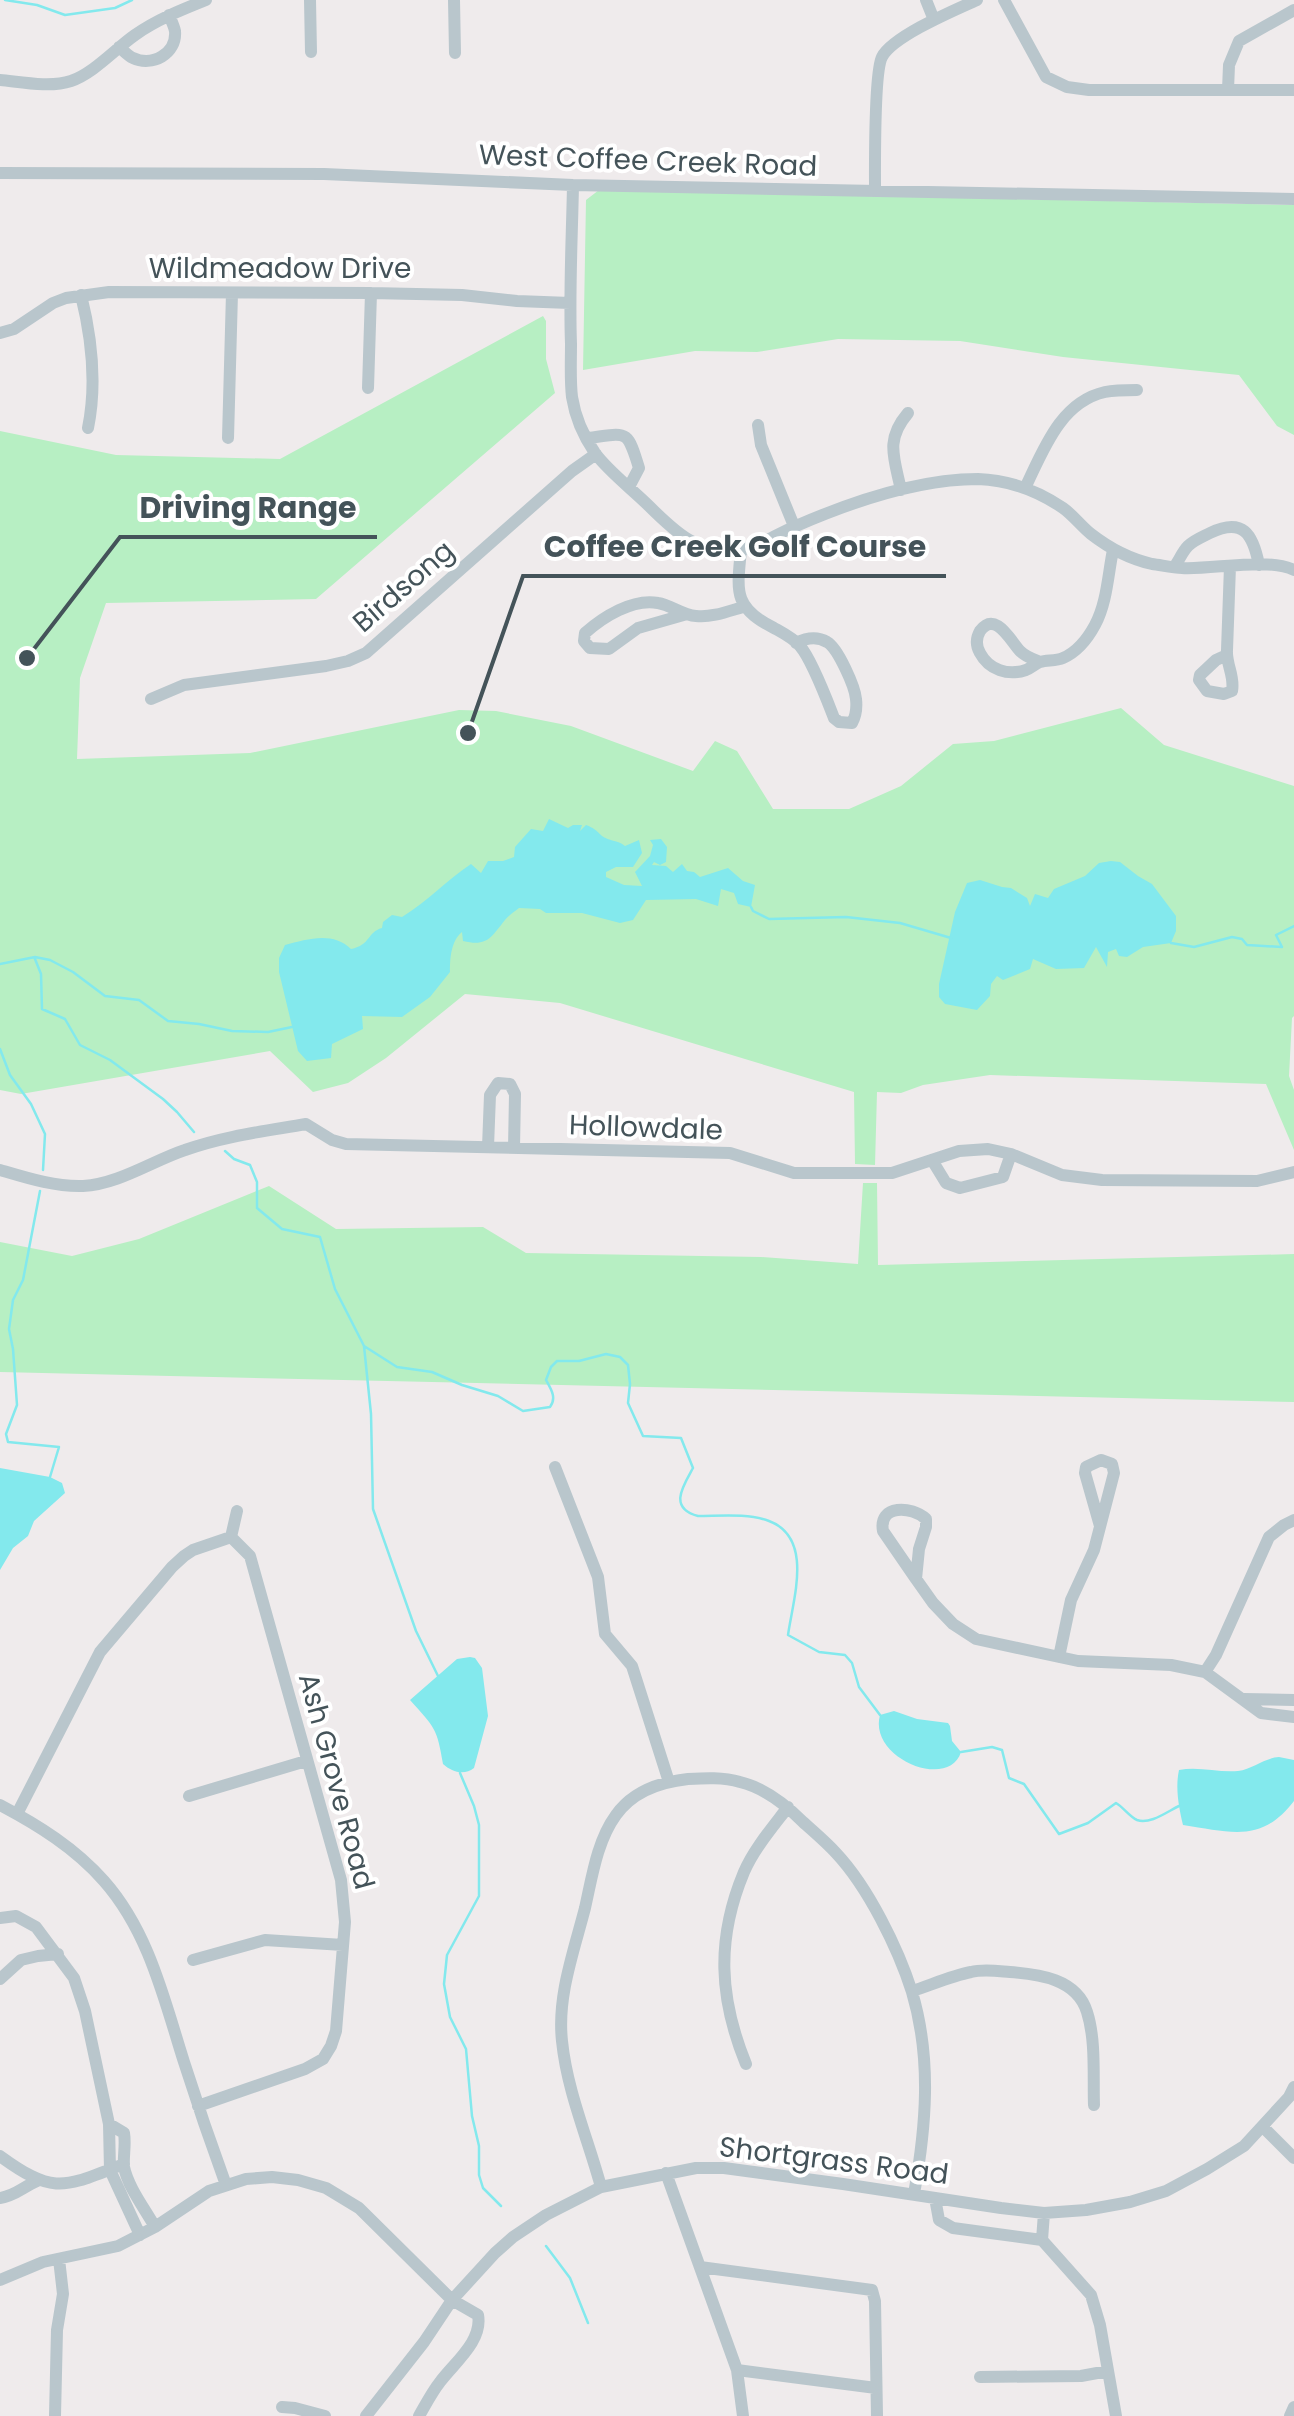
<svg xmlns="http://www.w3.org/2000/svg" width="1294" height="2416" font-family="Poppins,sans-serif">
  <style>
    .green { fill: #b7efc3 }
    .water { fill: #83e9ed }
    .lines { fill: none; stroke-linecap: round; stroke-linejoin: round }
    .stream { stroke: #83e9ed; stroke-width: 2.5 }
    .minor { stroke: #b9c6cc; stroke-width: 12 }
    .labels { text-anchor: middle; stroke-width: 8; stroke-linejoin: round; paint-order: stroke }
    .street-label { font-size: 28px; fill: #445359; stroke: #fff }
    .leader { fill: none; stroke: #445359; stroke-width: 4 }
    .callout-dot { fill: #445359; stroke: #fff; stroke-width: 4 }
    .callout-label { font-size: 30px; text-anchor: middle; font-weight: bold; fill: #445359; stroke: #fff; stroke-width: 8; stroke-linejoin: round; paint-order: stroke }
  </style>
  <rect width="100%" height="100%" fill="#efebec"/>
  <path class="green" d="M599,190L1294,205V435L1277,426L1239,375L1063,357L960,341L838,339L757,352L695,351L583,370L586,200Z
    M543,316L546,321V359L555,393L316,599L106,603L80,678L77,759L250,753L459,710L496,711L571,726L693,771L715,741L737,751L773,809H849L901,786L953,744L994,741L1121,708L1164,745L1294,786V1016L1292,1018L1289,1076L1294,1090V1150L1266,1084L990,1075L923,1085L901,1093L877,1092L875,1165L855,1164L854,1092L560,1003L465,994L386,1058L348,1083L313,1092L270,1051L21,1094L0,1090V431L116,455L280,459Z
    M863,1183H877L878,1265L1294,1254V1402L0,1372V1242L72,1256L139,1239L269,1186L336,1229L483,1227L526,1253L761,1257L858,1264Z"/>
  <path class="water" d="M549,819L568,828L573,825H582L580,831L586,825C594,828 596,830 602,836C608,841 618,840 625,846L639,840L642,853L633,867H616L606,872V877L624,885L642,886L635,872L650,856L653,845L650,840L661,839L667,847L666,862L660,865L654,862L652,865L666,866L673,872L682,864L687,871L694,872L700,877L728,868L743,881L755,885L751,907L738,904L734,893L721,889L718,906L696,899L646,900L633,920L620,923L582,913H546L540,909L519,908C514,912 509,915 505,920C491,937 488,947 463,941L462,932C451,941 450,958 450,972L430,997L402,1017L362,1016L363,1029L332,1044L331,1058L307,1061L298,1051L279,972V958L285,945C307,939 333,931 351,949C371,945 367,932 382,928L383,922L392,915L402,917C428,901 447,880 471,864L481,873L488,861H503L514,857L515,847L531,829L543,831Z
    M1111,861L1120,862L1138,876L1152,884L1176,916V931L1171,943L1143,947L1127,957L1119,956L1116,949L1108,952L1107,967L1096,947L1084,968L1056,969L1033,959L1030,969L1003,980L997,976L991,984L990,996L977,1010L945,1004L939,997V984L955,912L967,883L980,880L1002,887L1011,888L1027,898L1030,906L1035,894L1048,898L1054,889L1085,876L1099,863Z
    M0,1468L50,1477L62,1483L65,1493L34,1521L28,1536L13,1548L0,1570Z
    M470,1657L475,1658L482,1668L488,1716L474,1768C464,1776 452,1772 443,1764C437,1728 435,1728 410,1700L457,1659Z
    M894,1711L917,1719L948,1723L950,1726L952,1741L961,1752C949,1791 868,1758 880,1715Z
    M1279,1757L1294,1760V1801C1261,1844 1231,1832 1183,1825C1179,1808 1175,1788 1179,1770C1199,1766 1219,1773 1238,1771C1253,1769 1264,1758 1279,1757Z"/>
  <g class="lines">
    <path class="stream" d="M5,0L37,5L65,15L115,8L132,0
      M751,907L753,911L769,919L846,917L900,923L951,938
      M1171,943L1194,947L1232,937L1242,939L1247,945L1282,947L1276,935L1294,926
      M35,959L41,974L42,1009L65,1019L80,1045L110,1060L163,1099L177,1112L194,1132
      M0,964L35,957L50,960L73,972L105,996L139,1000L168,1021L199,1024L232,1031L268,1032L292,1027
      M0,1049L10,1075L31,1104L45,1134L43,1170
      M225,1151L234,1159L250,1165L257,1182V1208L282,1229L320,1237L335,1289L364,1346L371,1414L373,1509L416,1631L438,1676
      M40,1191L23,1280L13,1300L9,1329L13,1349L17,1405L6,1434L8,1442L59,1447L50,1477
      M364,1346L397,1367L432,1372L462,1385L498,1396L523,1411L550,1407C557,1398 551,1389 546,1380L551,1367L557,1361H579L606,1354L620,1357L628,1365L630,1384L628,1403L643,1436L681,1438L693,1468C683,1486 668,1508 698,1516C720,1516 748,1513 769,1521C814,1538 793,1599 788,1635L819,1652L845,1655L852,1663L859,1687L880,1715
      M961,1752L992,1747L1002,1750L1009,1778L1024,1784L1059,1834L1088,1823L1116,1803C1123,1807 1130,1817 1137,1820C1150,1825 1168,1811 1179,1806
      M460,1773L474,1806L479,1825V1896L447,1955L444,1984L450,2017L466,2049L472,2116L479,2146V2175L483,2188L501,2206
      M546,2246L570,2278L588,2323"/>
    <path class="minor" d="M310,0L311,52
      M454,0L455,53
      M926,0L934,20
      M1004,0L1046,77L1067,87L1089,90H1294
      M119,47C123,50 128,56 133,58C152,67 177,54 175,31C174,26 171,20 169,15
      M0,80C21,82 50,88 71,81C94,73 115,49 135,35C156,20 181,10 206,0
      M1228,90L1229,65L1239,41L1294,10
      M0,173L324,174L573,185L1294,199
      M573,185C572,238 569,291 571,344C571,361 570,380 572,397C575,416 584,437 595,453C609,472 632,489 649,506C676,533 699,555 740,550C760,547 778,533 796,526C851,502 917,479 978,479C1008,480 1038,491 1063,508C1073,515 1081,526 1091,534C1109,548 1130,559 1152,564C1161,565 1172,568 1182,568C1211,570 1269,557 1294,570
      M875,191C875,167 874,72 882,57C893,36 955,10 977,0
      M81,295C92,339 97,384 88,428
      M0,333L14,329L53,303L66,298L109,292L371,293L462,295L517,301L570,303
      M368,388L371,293
      M758,425L761,445L794,526
      M228,438L232,293
      M588,438C627,433 627,428 639,468L629,487
      M1025,488C1043,451 1060,402 1105,392C1115,390 1127,390 1137,390
      M901,490C894,457 885,440 908,413
      M741,550C737,591 733,608 774,628C783,633 793,638 800,646C812,660 827,700 834,718L839,722L852,723C856,716 857,708 856,699C855,687 838,648 827,642C817,636 806,638 796,643
      M1174,567C1179,561 1182,552 1188,546C1194,540 1202,537 1210,533C1243,517 1253,534 1259,565
      M687,614L638,628L609,649L590,648L584,641L585,633C603,617 633,598 658,603C671,605 682,615 696,616C711,618 729,611 743,607
      M1227,655L1216,660L1200,675L1199,680L1207,691L1224,694L1232,691C1235,676 1226,665 1227,650C1228,622 1229,594 1230,566
      M1040,662C1033,659 1026,657 1020,651C1011,642 996,610 980,631C976,638 976,646 980,653C989,670 1008,676 1026,670C1031,668 1035,664 1040,662C1047,660 1056,661 1063,658C1077,652 1088,638 1095,625C1107,603 1108,574 1113,550
      M151,699L184,685L326,666L348,661L366,653L572,471L596,454
      M488,1147L490,1095L498,1083L510,1084L515,1094L514,1148
      M932,1160L946,1183L960,1188L1003,1177L1011,1154
      M0,1170C27,1178 55,1187 83,1186C119,1184 152,1161 185,1150C224,1136 266,1131 306,1124L332,1140L346,1144L730,1153L794,1173H892L959,1151L988,1149L1011,1154L1062,1175L1102,1180L1257,1181L1294,1172
      M555,1467L598,1577L605,1634L632,1666L669,1782
      M916,1579L883,1531C878,1504 912,1506 926,1519V1527L919,1549L916,1579L933,1603L953,1624L976,1639L1078,1661L1171,1665L1205,1672L1261,1713L1294,1717
      M1059,1657L1071,1600L1094,1550L1114,1473L1112,1464L1101,1460L1086,1467L1085,1473L1100,1526
      M1205,1672L1216,1655L1269,1537L1284,1525L1294,1520
      M1244,1699L1294,1700
      M189,1796L306,1761
      M0,1805C38,1825 75,1848 104,1881C149,1932 164,1999 184,2062C197,2103 211,2144 226,2185
      M17,1814L100,1652L172,1567L184,1556L193,1550L231,1537
      M0,1918L16,1916L36,1927L74,1978L85,2011L109,2124L110,2170L140,2235
      M193,1960L265,1940L343,1945
      M0,1979L21,1960L38,1956L58,1954
      M912,1991C931,1985 951,1976 971,1972C983,1969 997,1971 1010,1972C1039,1974 1077,1979 1087,2012C1096,2040 1093,2076 1094,2105
      M746,2064C719,1998 716,1939 744,1872C754,1849 772,1828 788,1807
      M198,2106L305,2069L323,2059L331,2046L336,2031L345,1922L341,1880L250,1556L231,1537L237,1511
      M109,2124L124,2133C126,2145 123,2156 124,2167C128,2187 145,2209 155,2227
      M1263,2127L1294,2158
      M0,2156C55,2196 64,2187 124,2164
      M666,2173L737,2370L743,2416
      M601,2187C588,2139 567,2091 562,2041C557,1996 574,1951 585,1908C592,1877 597,1841 616,1815C633,1791 660,1782 688,1779C705,1778 723,1777 740,1782C765,1788 786,1805 803,1822C814,1832 826,1842 836,1853C868,1887 898,1948 912,1992C932,2059 926,2127 914,2194
      M0,2198C15,2196 23,2187 37,2181
      M935,2198L939,2220L953,2228L1042,2240
      M1044,2213L1042,2240L1091,2295L1100,2325L1116,2416
      M700,2267L872,2290L875,2301L877,2416
      M0,2280L43,2262L118,2246L155,2227L209,2191L246,2179L272,2177L298,2180L326,2188L359,2208L452,2300L478,2315C483,2341 454,2363 440,2382C432,2392 426,2404 419,2416
      M737,2370L876,2388
      M980,2377L1081,2376L1108,2371
      M282,2407L295,2408L325,2416
      M55,2416L57,2330L63,2294L59,2259
      M366,2416L424,2342L452,2300L495,2253L513,2237L546,2215L601,2187L696,2168H724L843,2184L1001,2208L1044,2213L1086,2210L1130,2202L1166,2191L1207,2169L1244,2146L1289,2097L1294,2087
      M1290,2416L1294,2407"/>
  </g>
  <g class="labels">
    <g class="street-label">
      <text transform="translate(648 160) rotate(2)" y="10">West Coffee Creek Road</text>
      <text x="280" y="278">Wildmeadow Drive</text>
      <text transform="translate(403 586) rotate(-41)" y="10">Birdsong</text>
      <text transform="translate(646 1127) rotate(2)" y="10">Hollowdale</text>
      <text transform="translate(337 1781) rotate(75)" y="10">Ash Grove Road</text>
      <text transform="translate(834 2160) rotate(7)" y="10">Shortgrass Road</text>
    </g>
  </g>
  <path class="leader" d="M27 658L120 537H377M468 733L523 576H946"/>
  <g class="callout-dot">
    <circle cx="27" cy="658" r="10"/>
    <circle cx="468" cy="733" r="10"/>
  </g>
  <g class="callout-label">
    <text x="248" y="518">Driving Range</text>
    <text x="735" y="557">Coffee Creek Golf Course</text>
  </g>
</svg>
